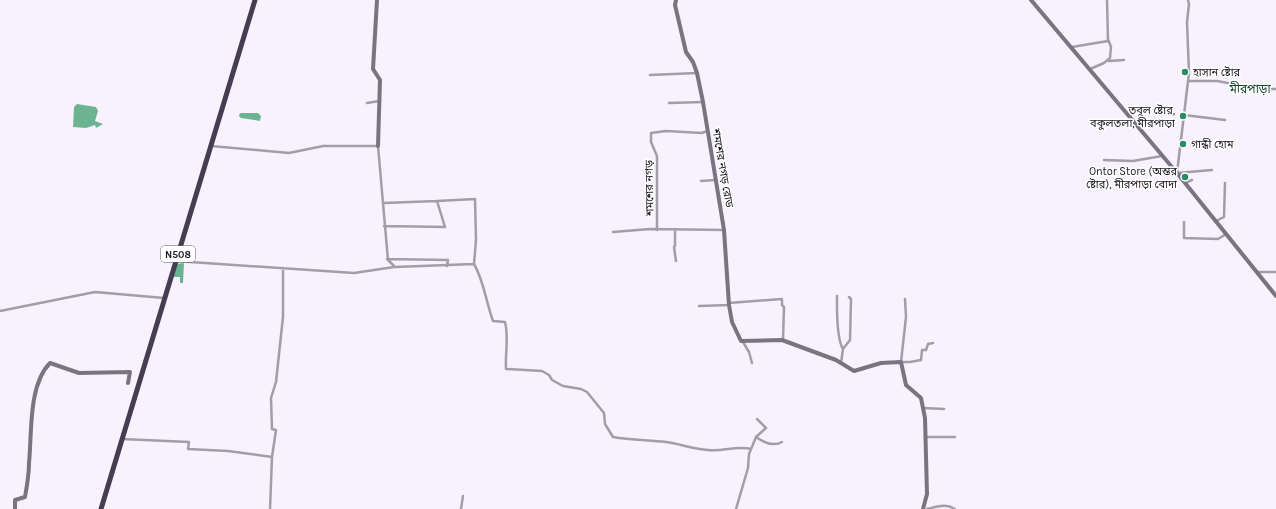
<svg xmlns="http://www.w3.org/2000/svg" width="1276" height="509" font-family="Karla,'Noto Sans Bengali',sans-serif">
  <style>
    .water { fill: #6cb392 }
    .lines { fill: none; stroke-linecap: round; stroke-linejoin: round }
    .street { stroke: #a29da9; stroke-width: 2.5 }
    .secondary { stroke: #7a7384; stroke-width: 4 }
    .highway { stroke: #473d53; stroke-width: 5 }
    .poi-dot { fill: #298c65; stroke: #fff; stroke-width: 1.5 }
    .labels { text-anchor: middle; stroke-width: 3; stroke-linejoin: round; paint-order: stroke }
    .shield { fill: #fff; stroke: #5f5c63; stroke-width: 1 }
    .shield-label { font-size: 10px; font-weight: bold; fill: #1a1620 }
    .poi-label { font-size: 11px; fill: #1a1620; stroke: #fff; text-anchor: start }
    .street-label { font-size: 11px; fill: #1a1620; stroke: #fff }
    .neighbourhood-label { font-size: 12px; fill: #184532; stroke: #fff }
  </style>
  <rect width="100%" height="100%" fill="#f7f2fd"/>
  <path class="water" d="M77,104L96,107L98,111L95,121L103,124L96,128L95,125L86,128L73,127L74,107Z
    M240,113H258L261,116L260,121L241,118L239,116Z
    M184,263L183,283H180V277H173L176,264Z"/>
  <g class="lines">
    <path class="street" d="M1188,0L1189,4L1187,22L1189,73L1177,173L1212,170
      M1072,47L1108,41L1107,0
      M1109,61L1124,60
      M1090,69L1104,63L1110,58L1111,47L1108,39
      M650,75L697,73
      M1188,81H1217L1260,89H1276
      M367,103L379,101
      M669,103L703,102
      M1184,115L1225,120
      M211,146L289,153L323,146H378L388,260L395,267L474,264C484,281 486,302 493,321L505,322C509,338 505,352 506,369L542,371L549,375L552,380L563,386L581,389L587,392L604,413L605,424L613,437C631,440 648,440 666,442C680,444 694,449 708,450C723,452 737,445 751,449
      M1104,160L1133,161L1162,156
      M701,181L715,180
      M1185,183L1192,180
      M437,201L475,199L476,240L474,264
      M384,203L437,201L445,227L384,226
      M1216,221L1224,217L1225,183
      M1184,222V238L1218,239L1226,234
      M675,229V246L674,247L676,261
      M657,230V156L651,142V133L666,131L702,133L707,131
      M613,232L650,229L724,230
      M387,259L448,260L447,266
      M176,261L354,273L394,267
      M1257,272H1276
      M837,296C837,309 836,338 843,349
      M905,299L906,317L901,362H910L921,360L922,350H926L928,344L933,343
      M729,303L782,299V305L784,307L783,340
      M699,306L729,305
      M0,311L95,292L164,298
      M743,342L749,352L752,363
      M841,363L843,349L850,340L851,299L849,297
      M923,408L944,409
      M756,437L766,428L757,419
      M925,437H955
      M122,439L189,442L188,449L228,451L272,457L270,509
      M272,457L276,430L272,429L271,398L276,382L283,317V268
      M461,509L463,496
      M736,509L748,468L749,454L756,437C763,442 773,447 782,442
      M927,509C937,507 945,503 955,509"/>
    <path class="secondary" d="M377,0L373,69L380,80L378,146
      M676,0L675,5L686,52L693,62L697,73L703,102L724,230L729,305L732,322L741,341L782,340L836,360L854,371L881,363L901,362L906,385L921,398L925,418L927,494L923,509
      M1031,0L1177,173L1276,296
      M15,509V500L25,497C27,486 29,475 29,463C32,434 28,385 50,363L79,373L130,372L128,383"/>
    <path class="highway" d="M101,509L255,0"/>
  </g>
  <g class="poi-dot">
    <circle cx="1185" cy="72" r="4"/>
    <circle cx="1183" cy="116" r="4"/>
    <circle cx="1183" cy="144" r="4"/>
    <circle cx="1185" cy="177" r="4"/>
  </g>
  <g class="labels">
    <rect class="shield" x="161" y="246" width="34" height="16" rx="3"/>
    <g class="shield-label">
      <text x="178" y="258">N508</text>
    </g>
    <g class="poi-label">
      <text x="1193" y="76">হাসান ষ্টোর</text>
      <text x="1175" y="114" text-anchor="end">তবুল ষ্টোর,<tspan x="1175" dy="13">বকুলতলা, মীরপাড়া</tspan></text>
      <text x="1191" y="148">গান্ধী হোম</text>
      <text x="1177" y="175" text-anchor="end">Ontor Store (অন্তর<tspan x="1177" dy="13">ষ্টোর), মীরপাড়া বোদা</tspan></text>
    </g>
    <g class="street-label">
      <text transform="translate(723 168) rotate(80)" y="4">শমশের নগড় রোড</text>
      <text transform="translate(649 188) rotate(-91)" y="4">শমশের নগড়</text>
    </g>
    <g class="neighbourhood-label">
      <text x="1250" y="93">মীরপাড়া</text>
    </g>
  </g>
</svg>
